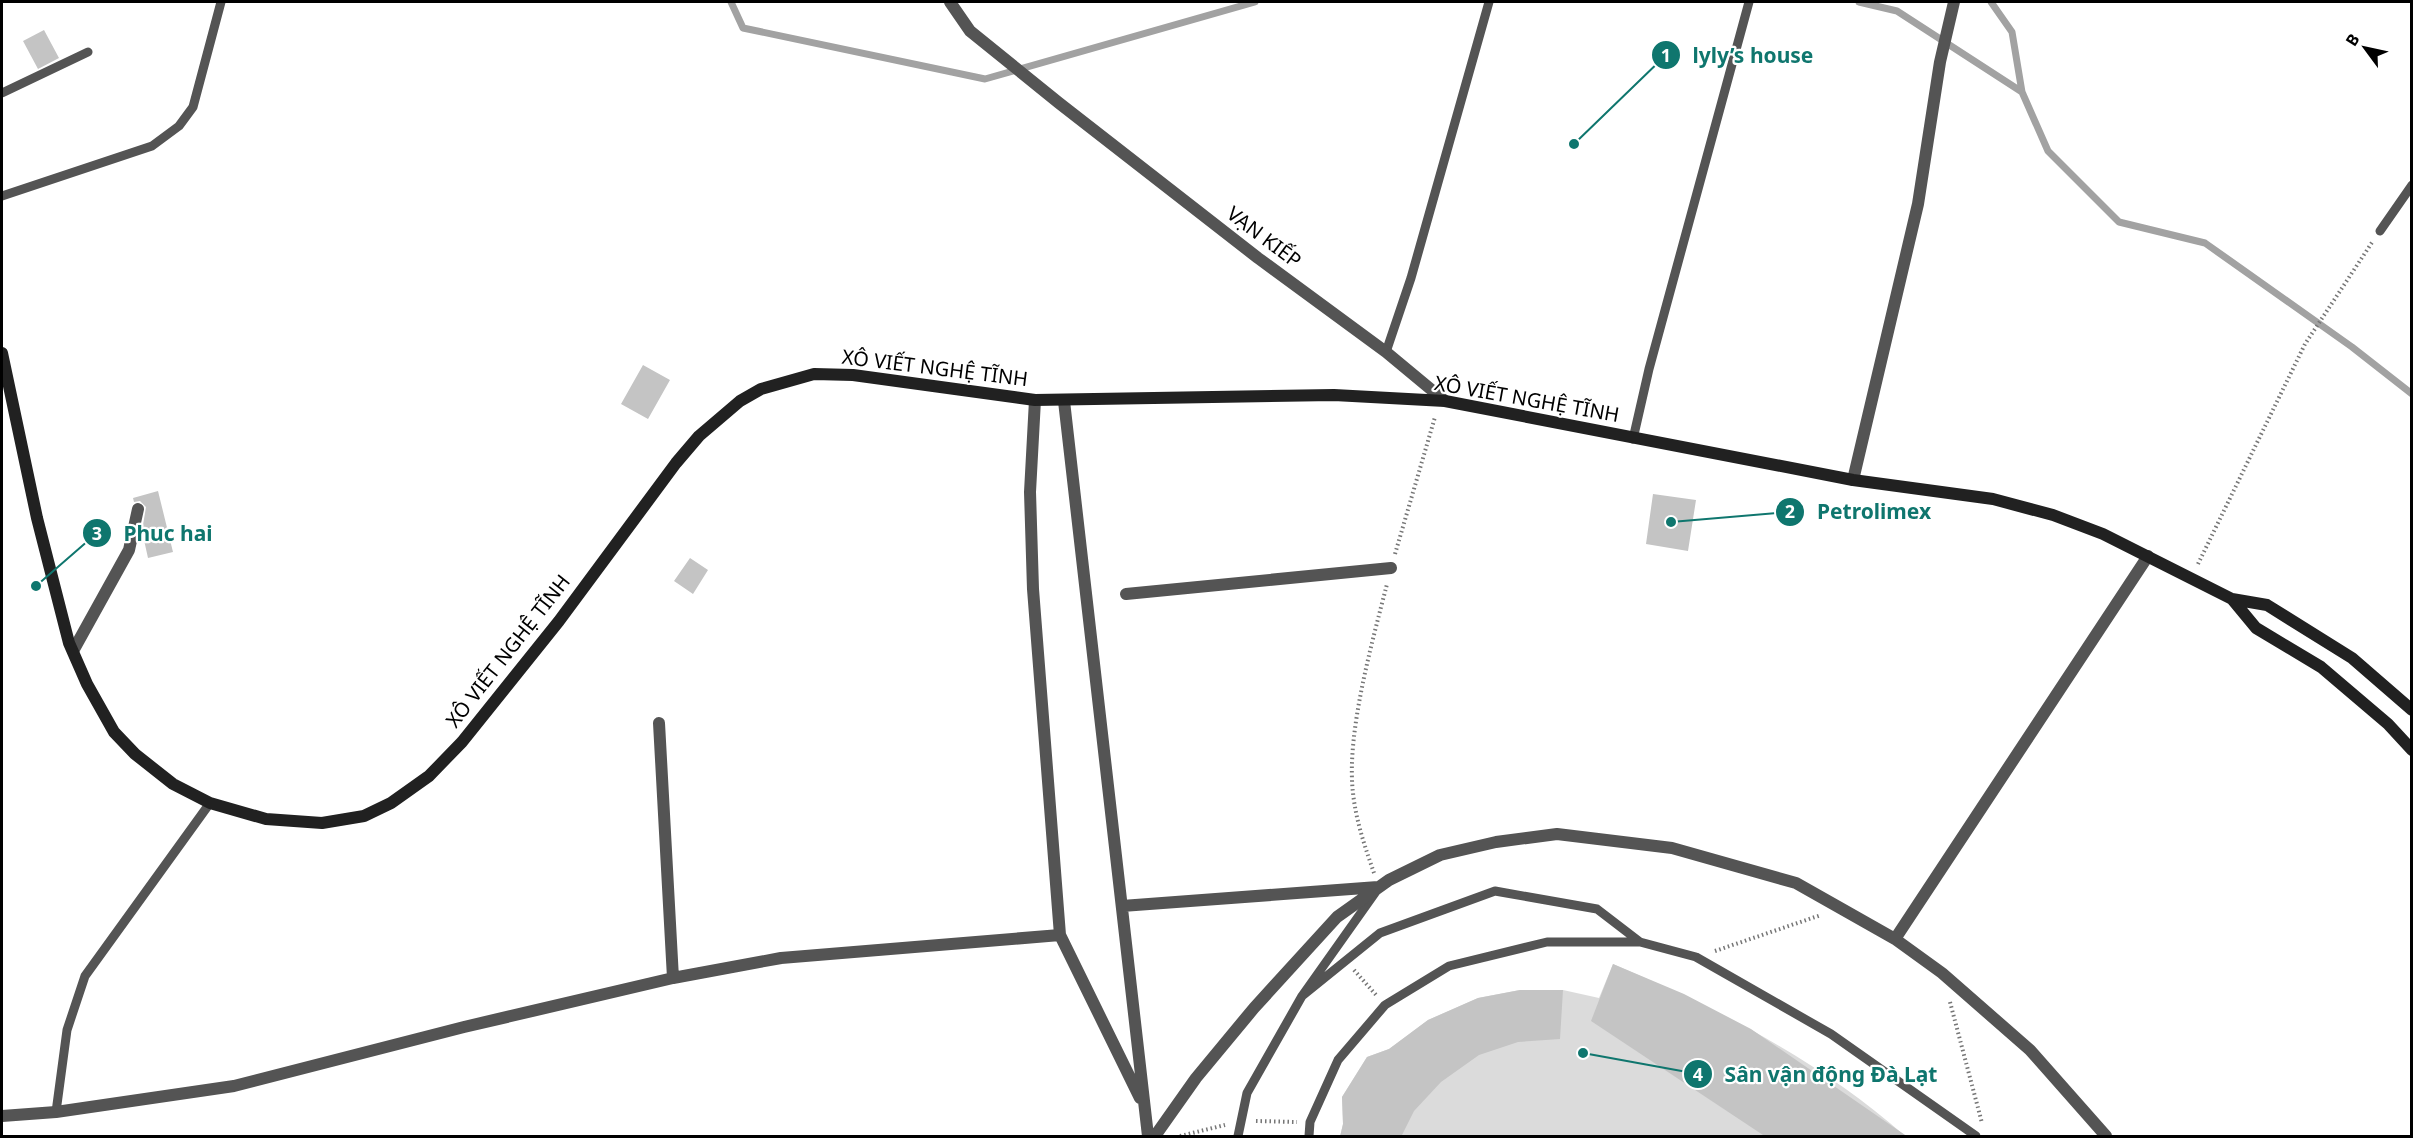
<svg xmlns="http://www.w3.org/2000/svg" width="2413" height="1138" font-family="'Noto Sans',sans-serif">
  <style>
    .green { fill: #dbdbdb }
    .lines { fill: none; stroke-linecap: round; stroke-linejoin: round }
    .stream { stroke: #a2a2a2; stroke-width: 7 }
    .building { fill: #c4c4c4 }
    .path { stroke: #767676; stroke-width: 4; stroke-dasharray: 1.5 3; stroke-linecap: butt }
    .service { stroke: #545454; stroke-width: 9 }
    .minor { stroke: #545454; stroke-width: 12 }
    .tertiary { stroke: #545454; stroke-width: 12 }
    .secondary { stroke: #212121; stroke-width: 12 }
    .labels { text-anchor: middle; stroke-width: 4.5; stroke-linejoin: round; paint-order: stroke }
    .street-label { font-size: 20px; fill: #000; stroke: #fff }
    .leader { fill: none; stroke: #0f766e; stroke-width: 2 }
    .callout-dot { fill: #0f766e; stroke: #fff; stroke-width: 2 }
    .mark-label { font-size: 18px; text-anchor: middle; font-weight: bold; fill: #fff }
    .callout-label { font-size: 21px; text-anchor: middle; font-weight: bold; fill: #0f766e; stroke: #fff; stroke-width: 4.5; stroke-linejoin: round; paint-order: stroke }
  </style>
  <rect width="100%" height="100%" fill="#fff"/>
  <path class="green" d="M1613,964C1717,1008 1820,1061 1905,1136H1340L1343,1124L1342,1097L1367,1057L1389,1049L1428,1020L1478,998L1520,990H1563L1599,998Z"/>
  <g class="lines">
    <path class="stream" d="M731,2L743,28L985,79L1255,2
      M1859,2L1897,11L2022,92
      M1991,2L2012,32L2022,92L2048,151L2119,222L2205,243L2352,347L2412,394"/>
  </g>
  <path class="building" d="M44,30L59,58L38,69L23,41Z
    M643,365L670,380L648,419L621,404Z
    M158,491L173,552L148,558L142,531L146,507L140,501L134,502L133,498Z
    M1653,494L1696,500L1688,551L1646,544Z
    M690,558L708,570L693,594L674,581Z
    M1613,964L1684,994L1751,1029L1908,1137H1766L1591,1021Z
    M1520,990H1563L1560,1039L1518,1042L1479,1055L1441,1082L1414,1111L1401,1137H1340L1343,1124L1342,1097L1367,1057L1389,1049L1428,1020L1478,998Z"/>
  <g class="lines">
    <path class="path" d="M1395,554L1435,417
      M2198,564L2305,344L2373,241
      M1374,873C1365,847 1356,821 1353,793C1346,734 1372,643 1387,584
      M1715,951L1821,915
      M1354,970L1377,996
      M1950,1002L1982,1123
      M1256,1121L1297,1122
      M1180,1136L1225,1125"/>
    <path class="service" d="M2,93L88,52
      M2,196L152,146L179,126L193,107L221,2
      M2380,231L2412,185
      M1386,352L1411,278L1489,2
      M1633,439L1649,369L1749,2
      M1302,996L1380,933L1495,891L1597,909L1640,942
      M56,1112L67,1030L85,976L210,803
      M1238,1136L1247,1093L1302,996L1375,893
      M1309,1136L1310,1122L1338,1060L1385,1005L1449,966L1547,942H1640L1696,957L1831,1034L1976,1136"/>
    <path class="minor" d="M1035,400L1030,492L1033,589L1060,935L1140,1098
      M1064,401L1148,1136
      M1853,480L1918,204L1940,62L1954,2
      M1126,594L1391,568
      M73,651L129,550L138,509
      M659,723L673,978
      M1122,906L1378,887
      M1895,939L2148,556
      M2,1116L56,1112L234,1086L464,1027L673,978L781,958L1060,935
      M1155,1136L1196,1078L1254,1008L1337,917L1389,880L1440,855L1496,842L1557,834L1672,848L1796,883L1842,909L1895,939L1942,973L2030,1050L2106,1136"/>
    <path class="tertiary" d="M950,2L970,31L1059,103L1258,258L1386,352L1445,401"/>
    <path class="secondary" d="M2,353L37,518L69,643L87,684L114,732L135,754L173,784L210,803L266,819L322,823L364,816L391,803L429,776L462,742L559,621L676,463L699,436L740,401L761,389L814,374L853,375L1035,400L1334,395L1445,401L1853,480L1993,499L2053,515L2103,534L2232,599L2267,605L2352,658L2412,710
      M2232,599L2256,628L2321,667L2388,724L2412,750"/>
  </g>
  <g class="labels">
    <g class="street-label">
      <text transform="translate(1264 237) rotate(37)" y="7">VẠN KIẾP</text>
      <text transform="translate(935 368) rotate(7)" y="7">XÔ VIẾT NGHỆ TĨNH</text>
      <text transform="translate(1527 399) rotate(10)" y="7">XÔ VIẾT NGHỆ TĨNH</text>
      <text transform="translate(508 651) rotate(-52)" y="7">XÔ VIẾT NGHỆ TĨNH</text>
    </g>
  </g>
  <path class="leader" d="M1574 144L1666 55M1671 522L1790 512M36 586L97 533M1583 1053L1698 1074"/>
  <g class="callout-dot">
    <circle cx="1574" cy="144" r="6"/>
    <circle cx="1671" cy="522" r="6"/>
    <circle cx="36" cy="586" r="6"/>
    <circle cx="1583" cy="1053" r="6"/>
    <circle cx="1666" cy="55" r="15"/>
    <circle cx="1790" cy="512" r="15"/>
    <circle cx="97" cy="533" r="15"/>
    <circle cx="1698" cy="1074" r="15"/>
  </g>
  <g class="mark-label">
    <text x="1666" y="62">1</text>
    <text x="1790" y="518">2</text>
    <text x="97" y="540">3</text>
    <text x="1698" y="1081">4</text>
  </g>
  <g class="callout-label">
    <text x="1753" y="63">lyly’s house</text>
    <text x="1874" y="519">Petrolimex</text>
    <text x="168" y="541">Phuc hai</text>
    <text x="1831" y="1082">Sân vận động Đà Lạt</text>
  </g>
  <rect width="2413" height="1138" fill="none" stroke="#000000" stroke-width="6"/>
  <g transform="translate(2365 48) rotate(303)" stroke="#ffffff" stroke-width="4.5" paint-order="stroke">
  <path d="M0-4.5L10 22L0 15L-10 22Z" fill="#000000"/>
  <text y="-9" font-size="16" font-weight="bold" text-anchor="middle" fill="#000000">B</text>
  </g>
</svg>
